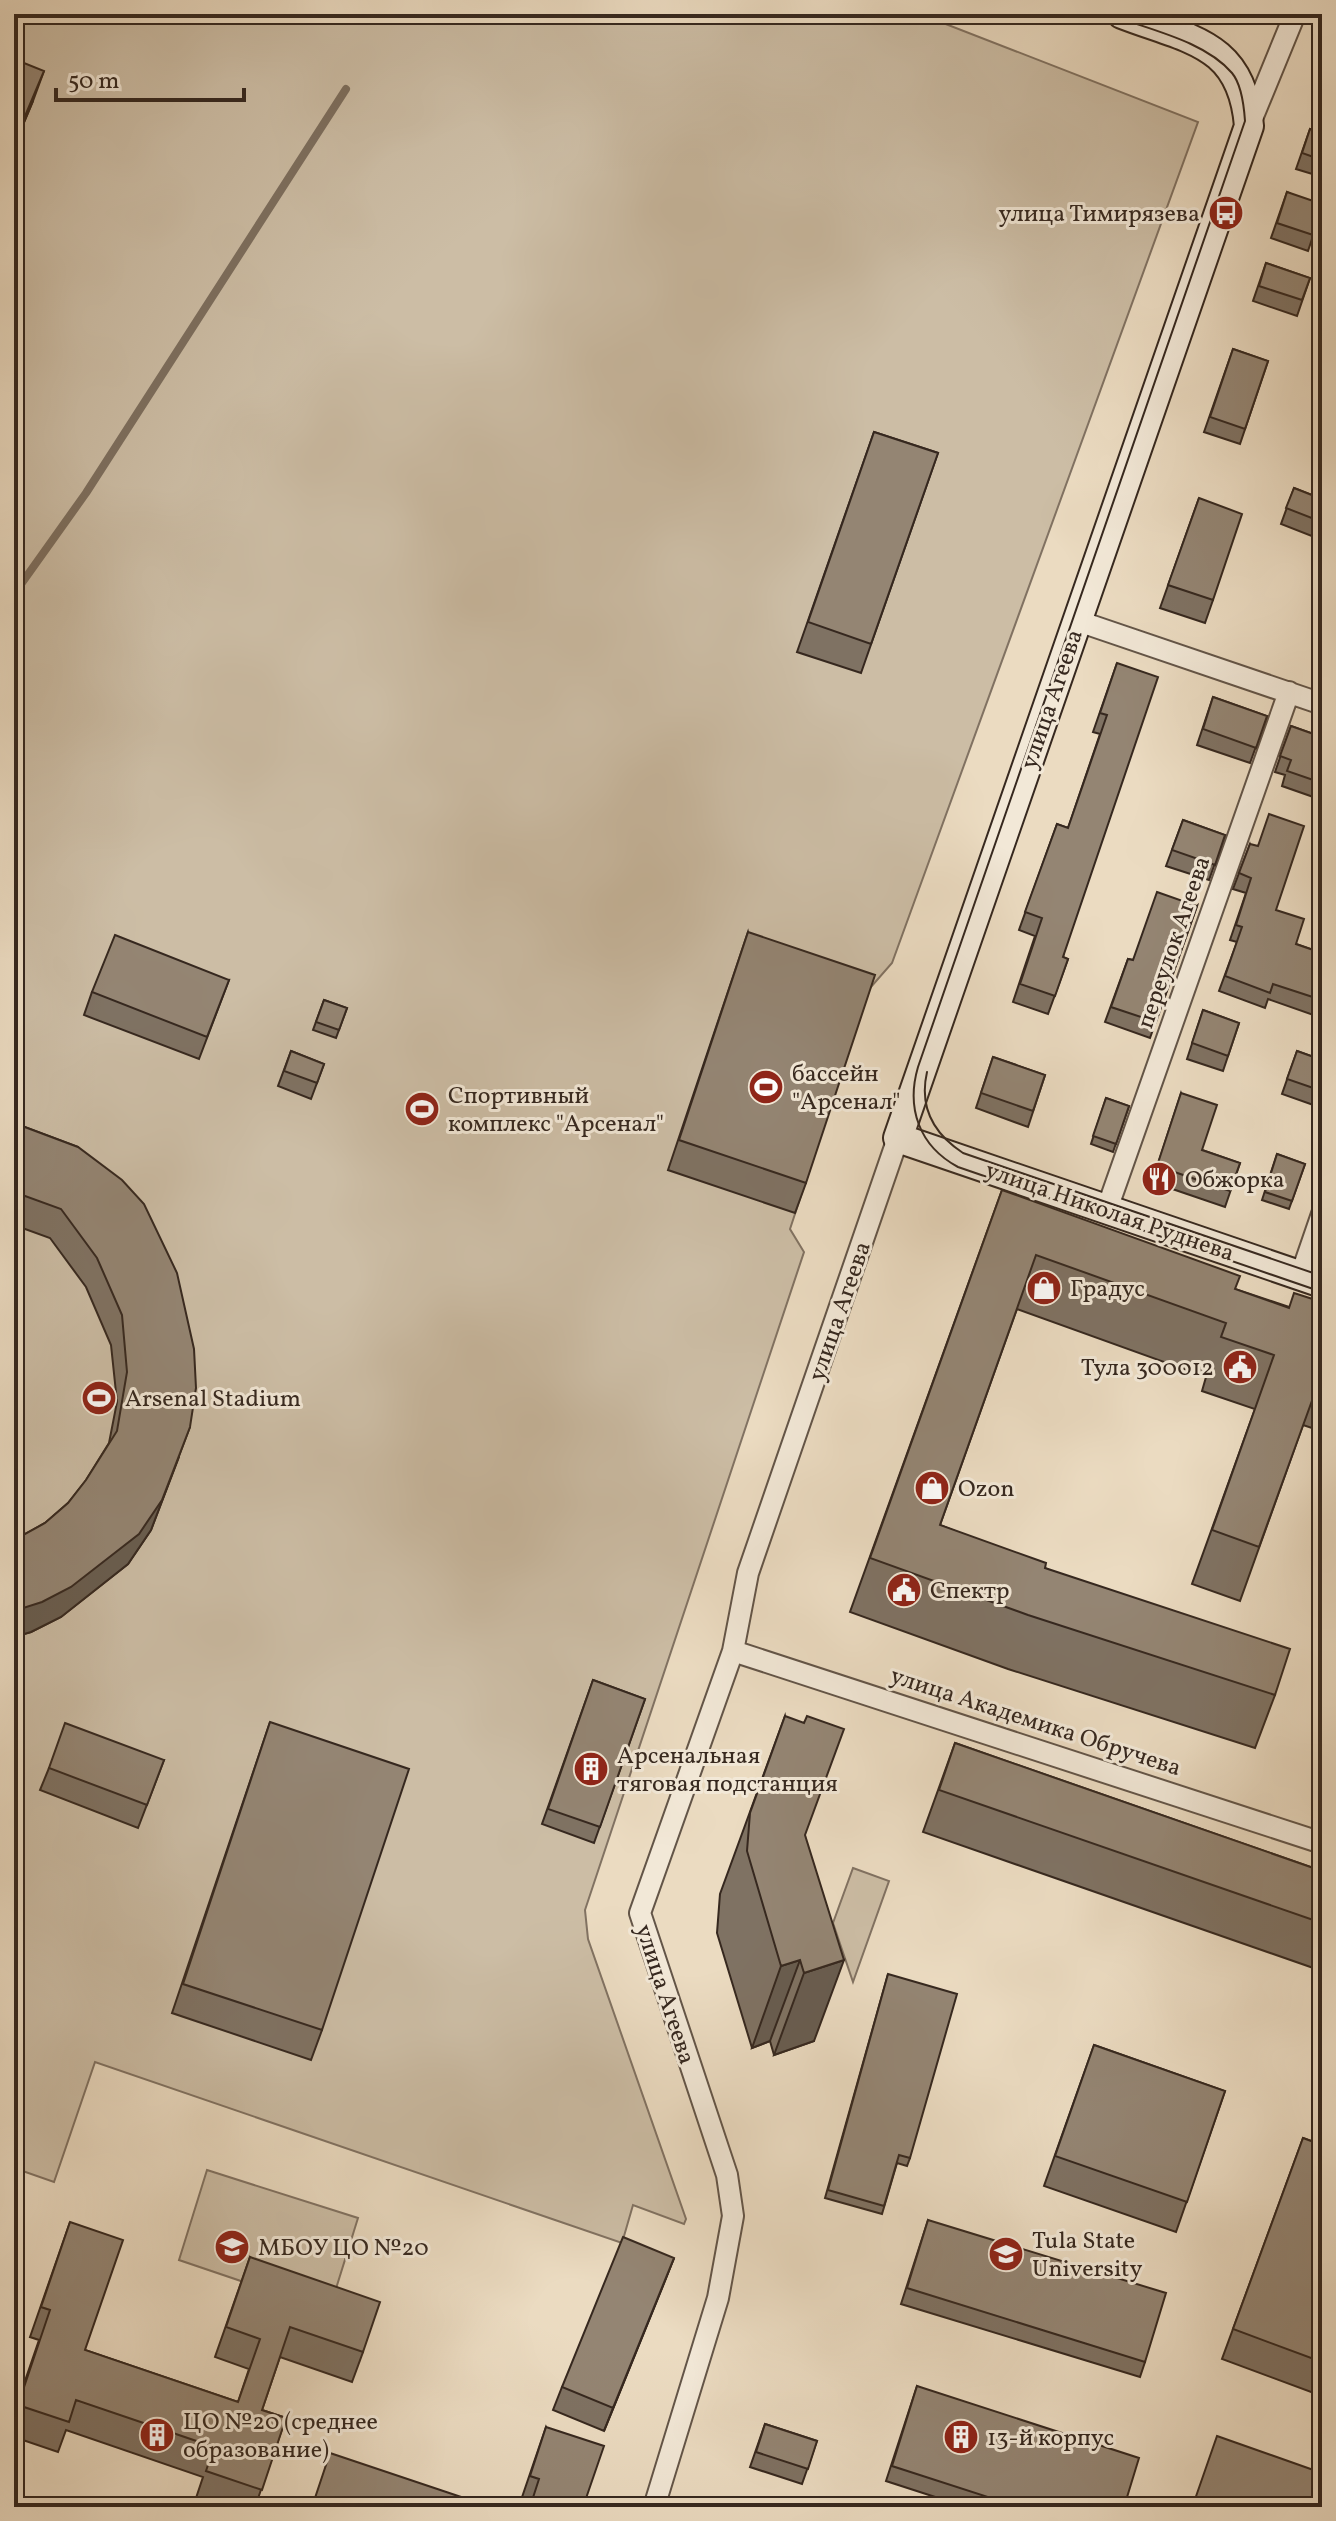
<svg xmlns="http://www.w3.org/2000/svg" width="1336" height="2521" font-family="Vollkorn,serif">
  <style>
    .green { fill: #ccbda5; stroke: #817262; stroke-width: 2 }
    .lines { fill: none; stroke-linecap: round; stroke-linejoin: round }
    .stream { stroke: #7d6f5f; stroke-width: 8 }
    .street-casing { stroke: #635548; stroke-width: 24 }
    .secondary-casing { stroke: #36281f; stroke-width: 32 }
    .street { stroke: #f2e8d7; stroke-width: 20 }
    .secondary { stroke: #f2e8d7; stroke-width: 28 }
    .tram { stroke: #36281f; stroke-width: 2 }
    .wall { fill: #7f7263; stroke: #36281f; stroke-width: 2 }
    .shaded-wall { fill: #685d50; stroke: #36281f; stroke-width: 2 }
    .building { fill: #948573; stroke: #36281f; stroke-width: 2 }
    .labels { text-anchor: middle; stroke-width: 6; stroke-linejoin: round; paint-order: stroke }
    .poi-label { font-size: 24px; fill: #36281f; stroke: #f2e8d7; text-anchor: start }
    .street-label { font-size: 24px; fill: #36281f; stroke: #f2e8d7 }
  </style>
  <rect width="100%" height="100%" fill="#ebdbc1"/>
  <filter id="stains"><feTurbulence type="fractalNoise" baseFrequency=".0025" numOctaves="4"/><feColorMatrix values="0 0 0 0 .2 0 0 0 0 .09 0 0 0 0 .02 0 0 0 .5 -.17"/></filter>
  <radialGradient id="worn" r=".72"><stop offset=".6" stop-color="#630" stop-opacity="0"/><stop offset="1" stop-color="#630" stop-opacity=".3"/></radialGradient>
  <path class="green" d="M14,14H920L1198,122L892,963L870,988L864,1005L790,1229L804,1252L585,1910L588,1939L686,2219L684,2224L633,2205L622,2243L95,2062L54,2182L14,2168Z
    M853,1868L889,1881L853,1982L833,1923Z
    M207,2170L358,2218L329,2311L179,2260Z"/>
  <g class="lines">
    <path class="stream" d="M14,594L86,493L346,89"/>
    <defs>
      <path id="street" d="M1249,126L1295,14
        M1078,621L1322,704
        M1107,1209L1289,692
        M1301,1275L1322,1214
        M733,1651L1322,1843
        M654,2507L718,2298L733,2216L727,2175L640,1913L733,1651L748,1573L898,1138"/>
      <path id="secondary" d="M1122,14C1189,40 1242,42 1249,126L898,1138L1322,1283"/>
    </defs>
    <use href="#street" class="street-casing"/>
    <use href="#secondary" class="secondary-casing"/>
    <use href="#street" class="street"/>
    <use href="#secondary" class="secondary"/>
    <path class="tram" d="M1108,14C1146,29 1204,40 1232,73C1242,85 1244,106 1245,121L918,1067C906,1108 919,1146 958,1167L1322,1292
      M927,1072C919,1107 934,1134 963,1153L1322,1276"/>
  </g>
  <path class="wall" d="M14,59L33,101L14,146Z
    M1310,129L1322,133V177L1296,169Z
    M1287,192L1322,209L1308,251L1271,238Z
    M1266,263L1310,278L1297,316L1253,301Z
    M1233,349L1268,361L1240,444L1204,432Z
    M874,432L938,453L861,673L797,652Z
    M1294,488L1322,499V540L1281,524Z
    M1199,498L1213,600L1205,623L1160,608Z
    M1117,663L1063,957L1068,959L1048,1014L1013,1002L1035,936L1019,930L1057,824L1068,828L1100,734L1093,732Z
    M1213,697L1267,716L1250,763L1197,745Z
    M1291,726L1322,737V800L1282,786L1285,775L1275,772Z
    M1183,820L1225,835L1209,880L1166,866Z
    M1250,844L1276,910L1296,944L1322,953V1018L1268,999L1265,1008L1219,991L1237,942L1230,940L1246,893L1233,889Z
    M1197,906L1150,1038L1105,1022L1128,959L1133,960Z
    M748,932L806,1183L795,1213L668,1170Z
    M229,980L199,1059L84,1015L92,992Z
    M324,1000L347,1008L336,1038L313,1030Z
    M1203,1010L1239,1023L1223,1071L1187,1059Z
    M291,1051L324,1064L311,1099L278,1086Z
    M1297,1051L1322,1060V1108L1282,1094Z
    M993,1057L1045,1075L1028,1127L976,1108Z
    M1181,1093L1202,1150L1240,1163L1225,1207L1152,1182Z
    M1106,1098L1129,1106L1113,1152L1091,1144Z
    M14,1123L78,1147L179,1457L151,1530L128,1564L61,1617L31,1632L14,1637V1540L45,1523L68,1503L86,1480L109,1443L117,1402L111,1345L86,1287L50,1238L14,1225Z
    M1277,1154L1305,1164L1289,1209L1262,1200Z
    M1002,1190L1235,1289L1322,1318V1408L1315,1429L1303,1425L1240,1601L1192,1584L1255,1409L1202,1391L1206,1377L1017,1309L940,1525L1045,1568L1275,1695L1255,1748L1008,1669L850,1612Z
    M593,1680L645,1699L594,1843L542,1824Z
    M785,1716L805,1835L814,2041L774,2055L770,2041L752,2048L717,1933L720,1894Z
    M270,1722L322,2030L311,2060L172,2013Z
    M955,1743L1322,1871V1971L923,1832Z
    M164,1760L138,1828L40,1790L49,1768Z
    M888,1974L910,2158L907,2166L897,2163L882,2214L825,2198Z
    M1094,2045L1225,2091L1176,2232L1044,2186Z
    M1303,2138L1322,2145V2396L1222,2359Z
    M928,2220L1145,2362L1140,2377L901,2304Z
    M70,2222L85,2350L238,2402L249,2369L215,2357L250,2257L363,2352L352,2382L280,2357L262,2410L286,2418L255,2507H213L195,2501L203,2477L66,2430L58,2452L14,2437V2413L39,2340L30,2337Z
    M674,2258L604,2431L553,2410L562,2387Z
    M917,2386L1124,2507H966L886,2481Z
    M765,2424L817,2441L802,2484L750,2467Z
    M546,2427L583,2507H523L519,2506Z"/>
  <path class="shaded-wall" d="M44,71L33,101L14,146L20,128Z
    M190,1427L151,1530L128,1564L61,1617L31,1632L14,1637V1611Z
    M800,1960L770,2041L752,2048L781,1966Z
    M844,1960L814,2041L774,2055L804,1973Z
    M674,2258L665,2281L604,2431L613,2408Z"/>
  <path class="building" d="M14,59L44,71L20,128L14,126Z
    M1310,129L1322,133V160L1302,153Z
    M1287,192L1322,204V209L1313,235L1277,223Z
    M1266,263L1310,278L1302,300L1259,286Z
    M1233,349L1268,361L1245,429L1210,417Z
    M874,432L938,453L871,644L808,622Z
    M1294,488L1322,499V522L1286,508Z
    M1199,498L1242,514L1213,600L1168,585Z
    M1117,663L1158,677L1063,957L1068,959L1055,996L1020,984L1042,918L1025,912L1057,824L1068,828L1107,715L1100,713Z
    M1213,697L1267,716L1256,748L1203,729Z
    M1291,726L1322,737V783L1287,771L1291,760L1280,756Z
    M1269,814L1304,826L1276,910L1304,919L1296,944L1322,953V1000L1273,984L1270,993L1225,976L1242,927L1236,925L1251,878L1239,873L1250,844L1258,846Z
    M1183,820L1225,835L1215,865L1172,850Z
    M1157,892L1197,906L1156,1022L1111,1007L1128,959L1133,960Z
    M748,932L875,975L806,1183L679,1140Z
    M115,935L229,980L207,1037L92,992Z
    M324,1000L347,1008L339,1030L316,1022Z
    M1203,1010L1239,1023L1228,1056L1192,1043Z
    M291,1051L324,1064L317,1083L284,1071Z
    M1297,1051L1322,1060V1091L1287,1079Z
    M993,1057L1045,1075L1033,1111L981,1093Z
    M1181,1093L1217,1105L1202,1150L1240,1163L1230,1191L1157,1166Z
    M1106,1098L1129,1106L1116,1144L1093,1136Z
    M14,1123L78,1147L122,1180L144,1204L177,1273L194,1349L196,1388L190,1427L162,1500L139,1534L71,1587L42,1602L14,1611V1540L45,1523L68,1503L86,1480L117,1431L127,1372L122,1315L97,1258L61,1209L14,1192Z
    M1277,1154L1305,1164L1292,1201L1265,1192Z
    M1002,1190L1240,1276L1235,1289L1289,1308L1294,1293L1322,1302L1317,1317L1322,1318V1373L1259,1547L1212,1530L1274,1355L1221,1337L1226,1323L1036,1255L940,1525L1046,1563L1045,1568L1290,1649L1275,1695L1028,1615L870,1558Z
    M593,1680L645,1699L600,1827L548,1809Z
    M785,1716L804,1723L807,1716L844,1729L805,1835L844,1960L804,1973L800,1960L781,1966L747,1851L750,1813Z
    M270,1722L409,1769L322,2030L183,1984Z
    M65,1723L164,1760L147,1805L49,1768Z
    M955,1743L1322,1871V1923L939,1790Z
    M888,1974L957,1994L910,2158L899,2155L884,2206L828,2190Z
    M1094,2045L1225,2091L1187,2202L1055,2156Z
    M1303,2138L1322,2145V2362L1233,2329Z
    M928,2220L1166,2293L1145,2362L907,2288Z
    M70,2222L123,2240L85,2350L238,2402L260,2339L226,2327L250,2257L380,2302L363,2352L290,2327L262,2410L286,2418L262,2490L206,2471L214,2447L76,2400L69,2422L18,2405L50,2310L41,2307Z
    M623,2237L674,2258L613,2408L562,2387Z
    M917,2386L1139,2458L1124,2507H1019L892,2466Z
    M765,2424L817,2441L808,2469L756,2452Z
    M546,2427L604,2446L583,2507H530L539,2479L530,2476Z
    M1217,2436L1322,2473V2507H1199L1193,2505Z
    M330,2453L491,2507H312Z
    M723,2500L743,2507H721Z
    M836,2502L853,2507H834Z"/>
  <defs>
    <symbol id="bus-disc" viewBox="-11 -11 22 22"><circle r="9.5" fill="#8f2418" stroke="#f2e8d7"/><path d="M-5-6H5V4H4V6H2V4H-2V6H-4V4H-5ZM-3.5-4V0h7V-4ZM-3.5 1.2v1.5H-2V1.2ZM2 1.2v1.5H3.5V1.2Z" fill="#fff"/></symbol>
    <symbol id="stadium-disc" viewBox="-11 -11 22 22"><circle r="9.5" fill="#8f2418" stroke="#f2e8d7"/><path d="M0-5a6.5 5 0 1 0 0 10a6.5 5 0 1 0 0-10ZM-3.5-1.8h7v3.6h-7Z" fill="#fff"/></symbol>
    <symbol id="restaurant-disc" viewBox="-11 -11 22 22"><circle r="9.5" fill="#8f2418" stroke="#f2e8d7"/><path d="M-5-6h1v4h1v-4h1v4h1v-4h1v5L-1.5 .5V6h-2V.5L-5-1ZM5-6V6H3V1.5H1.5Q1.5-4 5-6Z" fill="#fff"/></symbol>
    <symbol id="shop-disc" viewBox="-11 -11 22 22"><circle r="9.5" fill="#8f2418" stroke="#f2e8d7"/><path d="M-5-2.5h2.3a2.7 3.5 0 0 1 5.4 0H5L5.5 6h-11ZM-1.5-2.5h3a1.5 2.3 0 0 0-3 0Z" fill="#fff"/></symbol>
    <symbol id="civic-disc" viewBox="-11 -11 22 22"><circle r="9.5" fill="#8f2418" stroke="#f2e8d7"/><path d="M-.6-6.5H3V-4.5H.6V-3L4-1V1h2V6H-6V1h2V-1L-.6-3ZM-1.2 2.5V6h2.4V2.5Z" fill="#fff"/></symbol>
    <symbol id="building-disc" viewBox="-11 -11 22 22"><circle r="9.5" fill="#8f2418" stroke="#f2e8d7"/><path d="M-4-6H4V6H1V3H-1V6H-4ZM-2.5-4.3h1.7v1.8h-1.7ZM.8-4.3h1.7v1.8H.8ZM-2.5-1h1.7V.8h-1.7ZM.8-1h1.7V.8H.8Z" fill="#fff"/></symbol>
    <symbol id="school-disc" viewBox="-11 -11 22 22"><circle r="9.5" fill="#8f2418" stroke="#f2e8d7"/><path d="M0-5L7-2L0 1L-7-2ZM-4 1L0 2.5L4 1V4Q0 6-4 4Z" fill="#fff"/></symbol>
    <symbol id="university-disc" viewBox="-11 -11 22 22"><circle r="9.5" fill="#8f2418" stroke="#f2e8d7"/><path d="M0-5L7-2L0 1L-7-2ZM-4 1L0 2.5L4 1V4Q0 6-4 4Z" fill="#fff"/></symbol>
  </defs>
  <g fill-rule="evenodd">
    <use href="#bus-disc" x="1206" y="193" width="40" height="40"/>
    <use href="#stadium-disc" x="746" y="1067" width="40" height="40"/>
    <use href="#stadium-disc" x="402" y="1089" width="40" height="40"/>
    <use href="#restaurant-disc" x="1139" y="1159" width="40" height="40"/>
    <use href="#shop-disc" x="1024" y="1268" width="40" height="40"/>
    <use href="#civic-disc" x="1220" y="1347" width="40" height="40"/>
    <use href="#stadium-disc" x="79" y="1378" width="40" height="40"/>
    <use href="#shop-disc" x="912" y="1468" width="40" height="40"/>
    <use href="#civic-disc" x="884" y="1570" width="40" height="40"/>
    <use href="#building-disc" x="571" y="1749" width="40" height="40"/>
    <use href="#school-disc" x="212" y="2227" width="40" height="40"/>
    <use href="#university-disc" x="986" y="2234" width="40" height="40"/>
    <use href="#building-disc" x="137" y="2415" width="40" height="40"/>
    <use href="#building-disc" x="941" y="2417" width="40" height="40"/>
  </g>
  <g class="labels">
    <g class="poi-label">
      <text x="1200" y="221" text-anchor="end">улица Тимирязева</text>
      <text x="792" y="1081">бассейн<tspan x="792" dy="28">"Арсенал"</tspan></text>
      <text x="448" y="1103">Спортивный<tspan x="448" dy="28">комплекс "Арсенал"</tspan></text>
      <text x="1185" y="1187">Обжорка</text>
      <text x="1070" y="1296">Градус</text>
      <text x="1214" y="1375" text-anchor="end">Тула 300012</text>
      <text x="125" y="1406">Arsenal Stadium</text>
      <text x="958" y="1496">Ozon</text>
      <text x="930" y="1598">Спектр</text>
      <text x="617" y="1763">Арсенальная<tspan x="617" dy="28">тяговая подстанция</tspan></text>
      <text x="1032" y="2248">Tula State<tspan x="1032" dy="28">University</tspan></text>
      <text x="258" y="2255">МБОУ ЦО №20</text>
      <text x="183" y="2429">ЦО №20 (среднее<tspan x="183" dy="28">образование)</tspan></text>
      <text x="987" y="2445">13-й корпус</text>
    </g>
    <g class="street-label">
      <text transform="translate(1051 699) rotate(-71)" y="8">улица Агеева</text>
      <text transform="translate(1173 942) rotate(-71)" y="8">переулок Агеева</text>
      <text transform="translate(1110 1211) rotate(19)" y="8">улица Николая Руднева</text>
      <text transform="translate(839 1311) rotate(-71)" y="8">улица Агеева</text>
      <text transform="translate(1036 1721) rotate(18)" y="8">улица Академика Обручева</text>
      <text transform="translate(666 1994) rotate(72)" y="8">улица Агеева</text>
    </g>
  </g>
  <rect width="1336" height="2521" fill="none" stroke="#ebdbc1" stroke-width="48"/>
  <rect x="16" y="16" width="1304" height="2489" fill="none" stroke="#36281f" stroke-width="4"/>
  <rect x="24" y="24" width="1288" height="2473" fill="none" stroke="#36281f" stroke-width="2"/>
  <path d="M56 88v12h188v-12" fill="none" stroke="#36281f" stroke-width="4"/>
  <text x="68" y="88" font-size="24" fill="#36281f" stroke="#f2e8d7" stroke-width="6" paint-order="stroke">50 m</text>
  <rect width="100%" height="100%" filter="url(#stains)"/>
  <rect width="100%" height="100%" fill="url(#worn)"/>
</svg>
